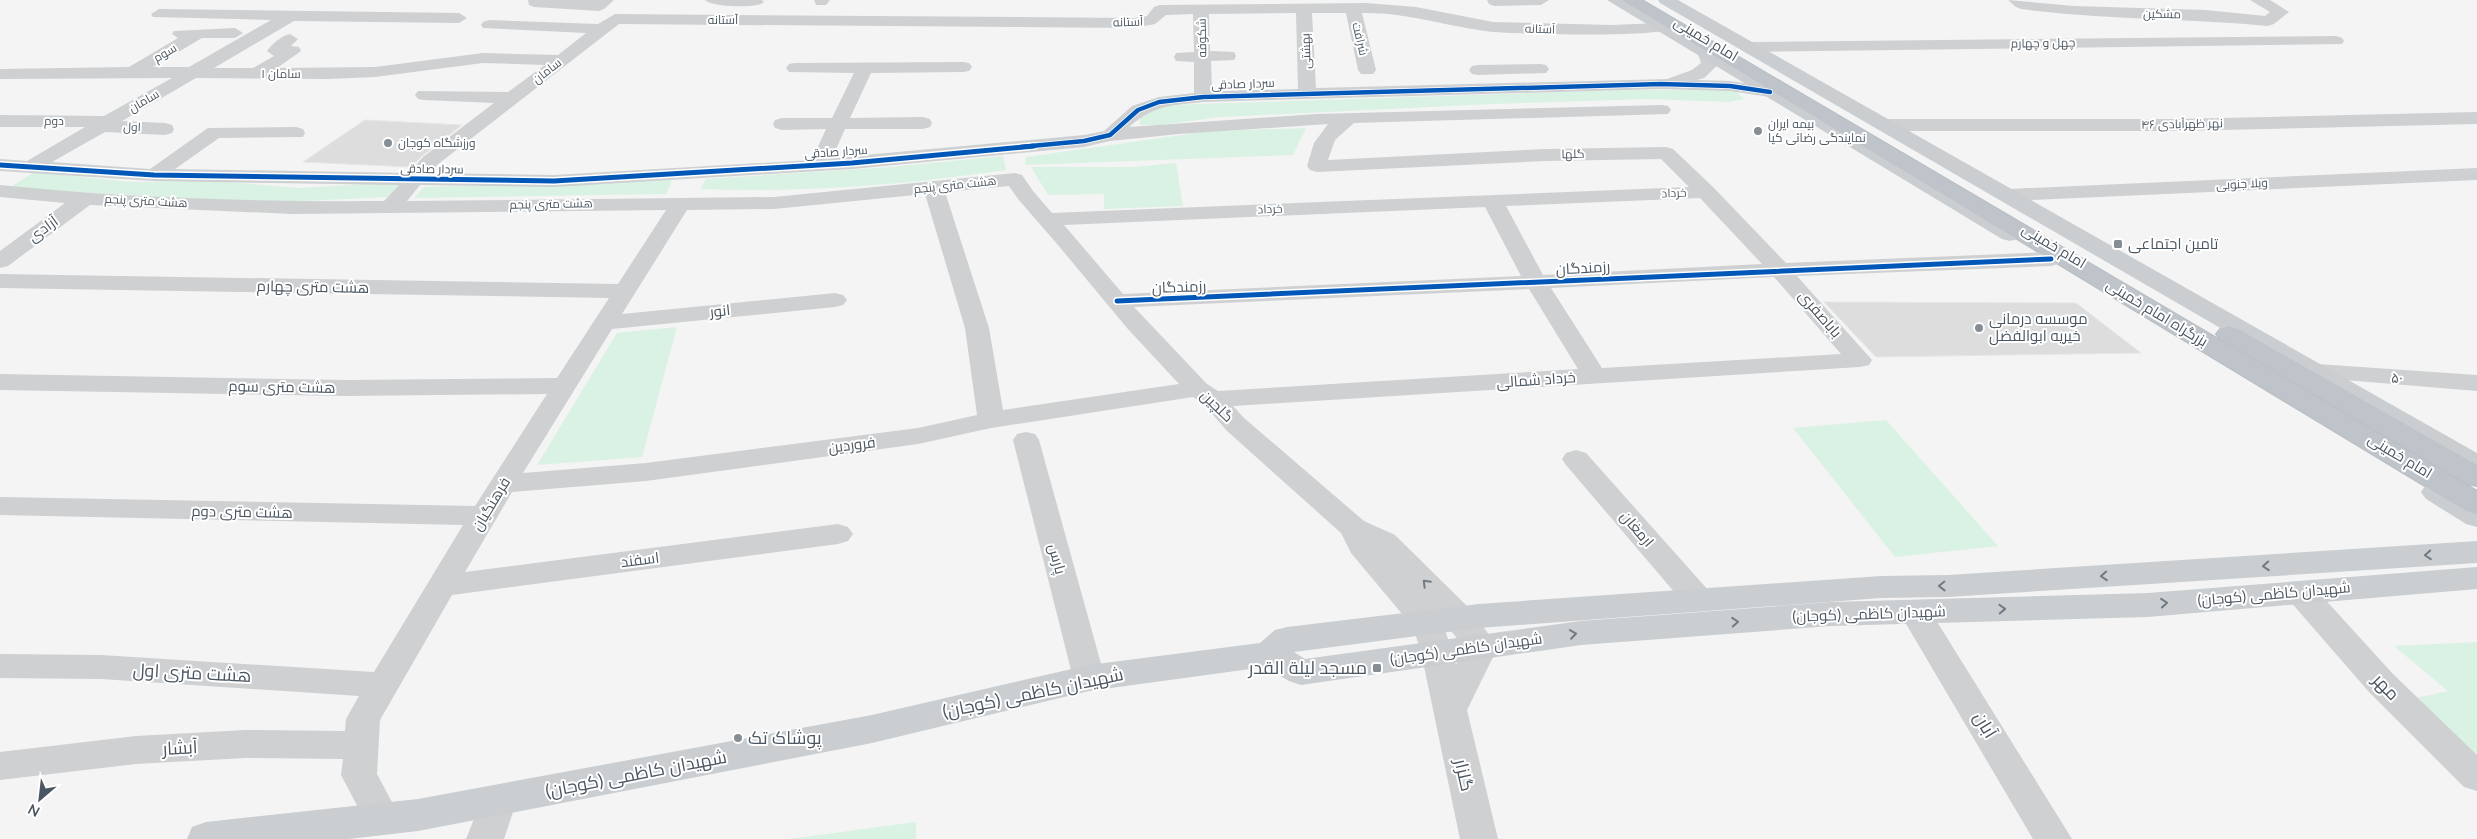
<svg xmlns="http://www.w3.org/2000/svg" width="2477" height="839" font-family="Lato,Cairo,sans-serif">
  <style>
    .green { fill: #d9f2e3 }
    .building { fill: #ddddde; stroke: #e5e6e7 }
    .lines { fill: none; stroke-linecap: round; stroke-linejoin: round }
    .highway-casing { stroke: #b9bec3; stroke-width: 2 }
    .minor { fill: #ced0d2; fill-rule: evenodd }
    .major { fill: #caced1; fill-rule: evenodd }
    .highway { fill: #bec4c9; fill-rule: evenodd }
    .cycleway-far1-casing { stroke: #fff; stroke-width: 6 }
    .cycleway-casing { stroke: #fff; stroke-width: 8 }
    .cycleway-far1 { stroke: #0057b8; stroke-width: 4.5 }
    .cycleway { stroke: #0057b8; stroke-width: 5 }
    .oneway { stroke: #707a83 }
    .oneway2 { stroke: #727b83 }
    .poi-dot { fill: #868d94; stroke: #fff; stroke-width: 2 }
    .labels { text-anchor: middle; stroke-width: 4; stroke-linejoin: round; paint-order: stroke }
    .far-street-label { font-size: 12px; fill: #4a5661; stroke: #fff }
    .far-poi-label { font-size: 12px; fill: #4a5661; stroke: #fff; text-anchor: start }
    .street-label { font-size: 15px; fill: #4a5661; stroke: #fff }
    .poi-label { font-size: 15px; fill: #4a5661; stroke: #fff; text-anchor: start }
    .near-poi-label { font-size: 18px; fill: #4a5661; stroke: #fff; text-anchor: end }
    .near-street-label { font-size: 18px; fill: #4a5661; stroke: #fff }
  </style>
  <rect width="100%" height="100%" fill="#f4f4f4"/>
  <path class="green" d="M1625,90H1735L1744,99L1730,102L1647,99L1492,104L1221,117L1160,125H1140V118L1145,112L1168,105Z
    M1306,128L1293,155L1025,165L1026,157L1210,131Z
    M1003,156L1006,170C905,185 802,193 700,189L706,179L891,167Z
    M1176,163L1183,206L1104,209V194L1048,195L1031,167H1135Z
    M34,172L131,182L216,181L300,188L402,182L387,197L263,203L9,188Z
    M672,180L666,194L414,198L424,187Z
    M677,327L642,457L537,465L617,333Z
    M1886,420L1998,546L1895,557L1793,428Z
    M2477,642V756L2416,698L2448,691L2394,646Z
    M916,822V839H789Z"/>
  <path class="building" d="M365,120L462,125L422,156L411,167L303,162Z
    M1824,302L2076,303L2141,353L1876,357Z"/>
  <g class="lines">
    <defs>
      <path id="highway" d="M1622,0H1642L2477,491V514L2466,511Z
        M2229,326L2238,329L2477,465V486L2467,484L2220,339L2216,334L2220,329Z"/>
    </defs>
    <use href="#highway" class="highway-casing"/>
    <path class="minor" d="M528,0H614L604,9L599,11L534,7L529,5Z
      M705,0H762L764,2C758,9 711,7 705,0Z
      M814,0H830L826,5H816Z
      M1487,0H1549L1541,5L1494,6L1489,4Z
      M2008,0L2074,6L2206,10L2265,16L2270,12L2250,0H2270L2289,12L2274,24L2268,26C2186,18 2103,20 2021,9L2016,7Z
      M1366,3L1416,7L1493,22L1611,25L1662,23L1670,28C1663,38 1515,34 1493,32C1449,27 1407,12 1362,13L1376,70L1373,74H1361L1358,70L1346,13H1312L1316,88L1667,79L1692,70L1701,63L1698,54L1700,50H1712L1719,64L1704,78L1697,80L1730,81L1770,87L1776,88L1779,92L1776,96L1770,97L1730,91L1661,89L1203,102C1170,106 1156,104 1129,127L1317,114L1662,105L1668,106L1671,110L1668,114L1354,123L1335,140L1328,160L1545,149L1666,147L1673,149L1714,188L1786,263L2051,252L2059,254L2062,259L2059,264L2051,266L1797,276L1872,360L1869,365L1860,367L1233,406L1244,418L1364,521L1395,535L1471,610L1498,647L1467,710L1498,839H1460L1421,652L1413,627L1351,553L1341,533L1226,430L1204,404L1193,397L991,428L918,444L646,481L512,492L465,572L838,524L848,527L853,534L848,541L838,544L452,595L380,720L377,774L401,819L396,830L383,834L370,830L341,775L343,759L245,758L136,764L0,780V752L136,736L245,730L345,731L346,719L359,696L101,679L0,678V654L101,655L374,672L463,525L0,515V497L475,506L547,394L347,396L0,390V374L347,380L557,378L609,298L0,288V274L618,284L666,210L292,214L90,205L8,266L0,268V251L65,203L0,197V185C127,198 256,202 384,201L399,185L154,181L0,171V159L27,161L85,127H0V115L104,116L172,78L0,79V69L129,67L178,38L172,34L174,31L235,28L243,33L235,38H202L153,67H189L271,20L153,17L151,14L159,9L459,13L467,18L459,23L294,21L214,68H253L274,56L267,51C272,44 281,36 290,34L298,39L291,46L299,47L301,51L277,68L375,67L483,53L558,55L586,33L483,28L481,25L483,22L489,20L598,24L615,14L1133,18L1147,16L1154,7L1160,5ZM1296,13L1298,89L1212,91L1211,61L1234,60L1236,56L1234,52L1210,51L1209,14ZM1193,14L1194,52L1176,53L1174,57L1176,61L1194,62V93L1159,97L1132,106L1104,131L1084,135L832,158L845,129H923L930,127L932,123L930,119L923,117L850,118L871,73L963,72L969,71L972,67L969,63L963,62L795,63L789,64L786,68L789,72L854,73L832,118H782L775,120L773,124L775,128L782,130L826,129L812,160L554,175L430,173L437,165L619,24L1133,28L1155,24L1166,15ZM483,63L545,65L508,92L418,91L415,95L418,99L424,100L494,103L423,157L409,173L175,169L219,138L303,137L305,133L303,129L296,127L208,128L150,169L52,162L105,132L165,135L172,133L174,129L172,125L165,123L122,121L196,78L328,79L375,77ZM1328,124L1314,143L1307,166L1310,170L1317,172L1545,161L1661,159L1689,187L1052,213L1033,191L1022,175L1015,173L774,197L407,201L420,185L554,187L852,169L1084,147L1110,141L1179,134ZM1009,186L1018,199L1058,245L1127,328L1179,384L1003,410L989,328L945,192ZM925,194L965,328L977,415L918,428L646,463L523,473L612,329L835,307L843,305L847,300L843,295L835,293L622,314L687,210L774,209ZM1700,198L1762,264L1543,275L1506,206ZM1485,207L1521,276L1123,294L1064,225ZM1774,277L1841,354L1602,368L1551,288ZM1529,289L1578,369L1218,391L1207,384L1134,307ZM1437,614L1465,648L1456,665L1443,623Z
      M2336,36L2342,38L2344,41L2342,44L1749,52L1743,51L1741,47L1743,43L1749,42Z
      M1540,64L1546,65L1549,69L1546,73L1478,75L1472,74L1469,70L1472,66L1478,65Z
      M2477,112V124L2178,131H1886L1879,129L1877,125L1879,121L1886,119H2178Z
      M2477,168V180L2008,201L2001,199L1998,195L2001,191L2008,189Z
      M2317,364L2477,375V391L2308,377L2304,372L2308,367Z
      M1026,432L1035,434L1039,440L1105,678L1101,687L1089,690L1077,687L1073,678L1013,440L1017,434Z
      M1576,450L1586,453L1709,591L1713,599L1709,607L1698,610L1687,607L1566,465L1562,459L1566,453Z
      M2300,581L2311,584L2393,674L2477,755V791L2464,787L2369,692L2289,600L2285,592L2289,584Z
      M1915,601L1926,604L2072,839H2033L1899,612L1904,604Z
      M499,785L512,789L517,800L504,839H466L486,789Z"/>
    <path class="major" d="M1607,0H1627L2018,229L2021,234L2018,239L2010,241L2002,239Z
      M1658,0H1678L2477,453V474L2467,471L1660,3Z
      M2436,482L2446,485L2477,504V527L2466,524L2426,499L2421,492L2426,485Z
      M2477,541V563L1948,597L1881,598L1479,628L1294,652L1305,659L1581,621L1831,602L2148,593L2477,567V589L2148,617L1831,626L1581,645L1301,685L1289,681L1265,667L1089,691L872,743L418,831L349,839H187L192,827L206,822L418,799L872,715L1089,665L1260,643L1275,630L1287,627L1479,604L1881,576L1948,575Z"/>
    <use href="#highway" class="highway"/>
    <defs>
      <path id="cycleway-far1" d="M1021,147L1084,141L1110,135L1138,110L1159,102L1203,97L1661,84L1730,86L1770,92"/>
      <path id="cycleway" d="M0,165L154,175L554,181L852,163L1034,146
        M1117,301L2051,259"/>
    </defs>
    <use href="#cycleway-far1" class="cycleway-far1-casing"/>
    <use href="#cycleway" class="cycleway-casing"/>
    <use href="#cycleway-far1" class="cycleway-far1"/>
    <use href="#cycleway" class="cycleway"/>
  </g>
  <defs><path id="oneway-chevron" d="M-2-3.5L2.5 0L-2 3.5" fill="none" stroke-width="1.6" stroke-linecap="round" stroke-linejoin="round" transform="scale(1.25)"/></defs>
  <g class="oneway">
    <use href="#oneway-chevron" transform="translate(2428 555) rotate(176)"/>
    <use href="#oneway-chevron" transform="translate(2266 566) rotate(176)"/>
    <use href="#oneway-chevron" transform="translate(2104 576) rotate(176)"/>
    <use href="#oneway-chevron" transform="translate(1942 586) rotate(179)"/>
    <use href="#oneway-chevron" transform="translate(2164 603) rotate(-5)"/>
    <use href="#oneway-chevron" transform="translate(2002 609) rotate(-2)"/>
    <use href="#oneway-chevron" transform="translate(1735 622) rotate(-4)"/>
    <use href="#oneway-chevron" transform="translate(1573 634) rotate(-8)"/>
  </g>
  <use class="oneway2" href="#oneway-chevron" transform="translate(1426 583) rotate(-135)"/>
  <g class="poi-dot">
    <circle cx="1758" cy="131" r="5"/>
    <circle cx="388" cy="143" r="5"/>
    <rect x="2113" y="239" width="10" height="10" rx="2.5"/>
    <circle cx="1979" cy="328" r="5"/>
    <rect x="1372" y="663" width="10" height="10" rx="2.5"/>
    <circle cx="738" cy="738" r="5"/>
  </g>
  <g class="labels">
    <g class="far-street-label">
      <text transform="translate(2162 14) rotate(1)" y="4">مشکین</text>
      <text x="723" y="24">آستانه</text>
      <text transform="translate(1128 22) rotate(-2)" y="4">آستانه</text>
      <text transform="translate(1540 29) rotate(2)" y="4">آستانه</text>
      <text transform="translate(1202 38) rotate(-91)" y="4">شکوفه</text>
      <text transform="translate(1360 39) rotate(77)" y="4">شرافت</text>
      <text transform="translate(2043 43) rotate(-1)" y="4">چهل و چهارم</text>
      <text transform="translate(1306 51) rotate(-92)" y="4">بهشتی</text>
      <text transform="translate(165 53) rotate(-30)" y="4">سوم</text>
      <text transform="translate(547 71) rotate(-38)" y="4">سامان</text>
      <text x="281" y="78">سامان ۱</text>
      <text transform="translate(1243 84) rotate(-2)" y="4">سردار صادقی</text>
      <text transform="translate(144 101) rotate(-30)" y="4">سامان</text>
      <text transform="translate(54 121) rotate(1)" y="4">دوم</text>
      <text transform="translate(2182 124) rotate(-1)" y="4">نهر ظهرآبادی ۴۶</text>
      <text transform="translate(132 127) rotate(2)" y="4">اول</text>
      <text transform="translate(836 152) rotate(-4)" y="4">سردار صادقی</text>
      <text transform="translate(1573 154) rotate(-1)" y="4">گلها</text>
      <text transform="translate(432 169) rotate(1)" y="4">سردار صادقی</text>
      <text transform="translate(2242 184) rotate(-3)" y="4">ویلا جنوبی</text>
      <text transform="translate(955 185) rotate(-6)" y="4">هشت متری پنجم</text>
      <text transform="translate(1674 193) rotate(-2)" y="4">خرداد</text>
      <text transform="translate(146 201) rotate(3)" y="4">هشت متری پنجم</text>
      <text transform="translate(551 204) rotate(-1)" y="4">هشت متری پنجم</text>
      <text transform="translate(1270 209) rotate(-2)" y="4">خرداد</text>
    </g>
    <g class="far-poi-label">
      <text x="1768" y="128">بیمه ایران<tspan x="1768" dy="14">نمایندگی رضائی کيا</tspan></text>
      <text x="398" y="147">ورزشگاه کوجان</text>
    </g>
    <g class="street-label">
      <text transform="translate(1706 39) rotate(31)" y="5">امام خمینی</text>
      <text transform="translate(43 229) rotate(-36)" y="5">آزادی</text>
      <text transform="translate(2054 246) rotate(31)" y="5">امام خمینی</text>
      <text transform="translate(1583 268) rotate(-3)" y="5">رزمندگان</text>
      <text transform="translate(313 287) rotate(1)" y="5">هشت متری چهارم</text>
      <text transform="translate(1179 287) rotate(-2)" y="5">رزمندگان</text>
      <text transform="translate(720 311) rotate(-6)" y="5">انور</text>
      <text transform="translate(2157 313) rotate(31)" y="5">بزرگراه امام خمینی</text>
      <text transform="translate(1820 314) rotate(49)" y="5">باباصفری</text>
      <text transform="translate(2397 378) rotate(4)" y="5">۵۰</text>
      <text transform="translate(1536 380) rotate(-4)" y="5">خرداد شمالی</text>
      <text transform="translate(282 387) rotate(1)" y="5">هشت متری سوم</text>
      <text transform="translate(1217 406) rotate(44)" y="5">گلچین</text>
      <text transform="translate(852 445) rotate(-7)" y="5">فروردین</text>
      <text transform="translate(2400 456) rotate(31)" y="5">امام خمینی</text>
      <text transform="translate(491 504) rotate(-59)" y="5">فرهنگیان</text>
      <text transform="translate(242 512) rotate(1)" y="5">هشت متری دوم</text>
      <text transform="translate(1637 529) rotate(49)" y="5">ارمغان</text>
      <text transform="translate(1057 559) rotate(75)" y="5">پارس</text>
      <text transform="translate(640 560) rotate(-7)" y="5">اسفند</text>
      <text transform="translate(2274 594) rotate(-5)" y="5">شهیدان کاظمی (کوجان)</text>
      <text transform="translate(1869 614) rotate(-2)" y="5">شهیدان کاظمی (کوجان)</text>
      <text transform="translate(1466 649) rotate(-8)" y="5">شهیدان کاظمی (کوجان)</text>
    </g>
    <g class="poi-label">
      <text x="2128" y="249">تامین اجتماعی</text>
      <text x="1989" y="324">موسسه درمانی<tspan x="1989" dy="17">خیریه ابوالفضل</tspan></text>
    </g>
    <g class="near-poi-label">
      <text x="1367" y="674">مسجد لیلة القدر</text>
      <text x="748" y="744" text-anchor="start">پوشاک تک</text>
    </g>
    <g class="near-street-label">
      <text transform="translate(192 673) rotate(3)" y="6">هشت متری اول</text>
      <text transform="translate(2386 687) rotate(46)" y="6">مهر</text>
      <text transform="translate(1033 693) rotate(-12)" y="6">شهیدان کاظمی (کوجان)</text>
      <text transform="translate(1985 725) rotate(59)" y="6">آبان</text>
      <text transform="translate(180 748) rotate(-3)" y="6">آبشار</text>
      <text transform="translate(636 774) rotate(-11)" y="6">شهیدان کاظمی (کوجان)</text>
      <text transform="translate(1464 775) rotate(77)" y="6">گلزار</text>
    </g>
  </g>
  <g transform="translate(40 799) rotate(208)" stroke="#ffffff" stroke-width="4" paint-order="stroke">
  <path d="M0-4L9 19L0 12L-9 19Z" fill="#4a5661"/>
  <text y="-8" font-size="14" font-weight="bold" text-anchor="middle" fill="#4a5661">N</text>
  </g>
</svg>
